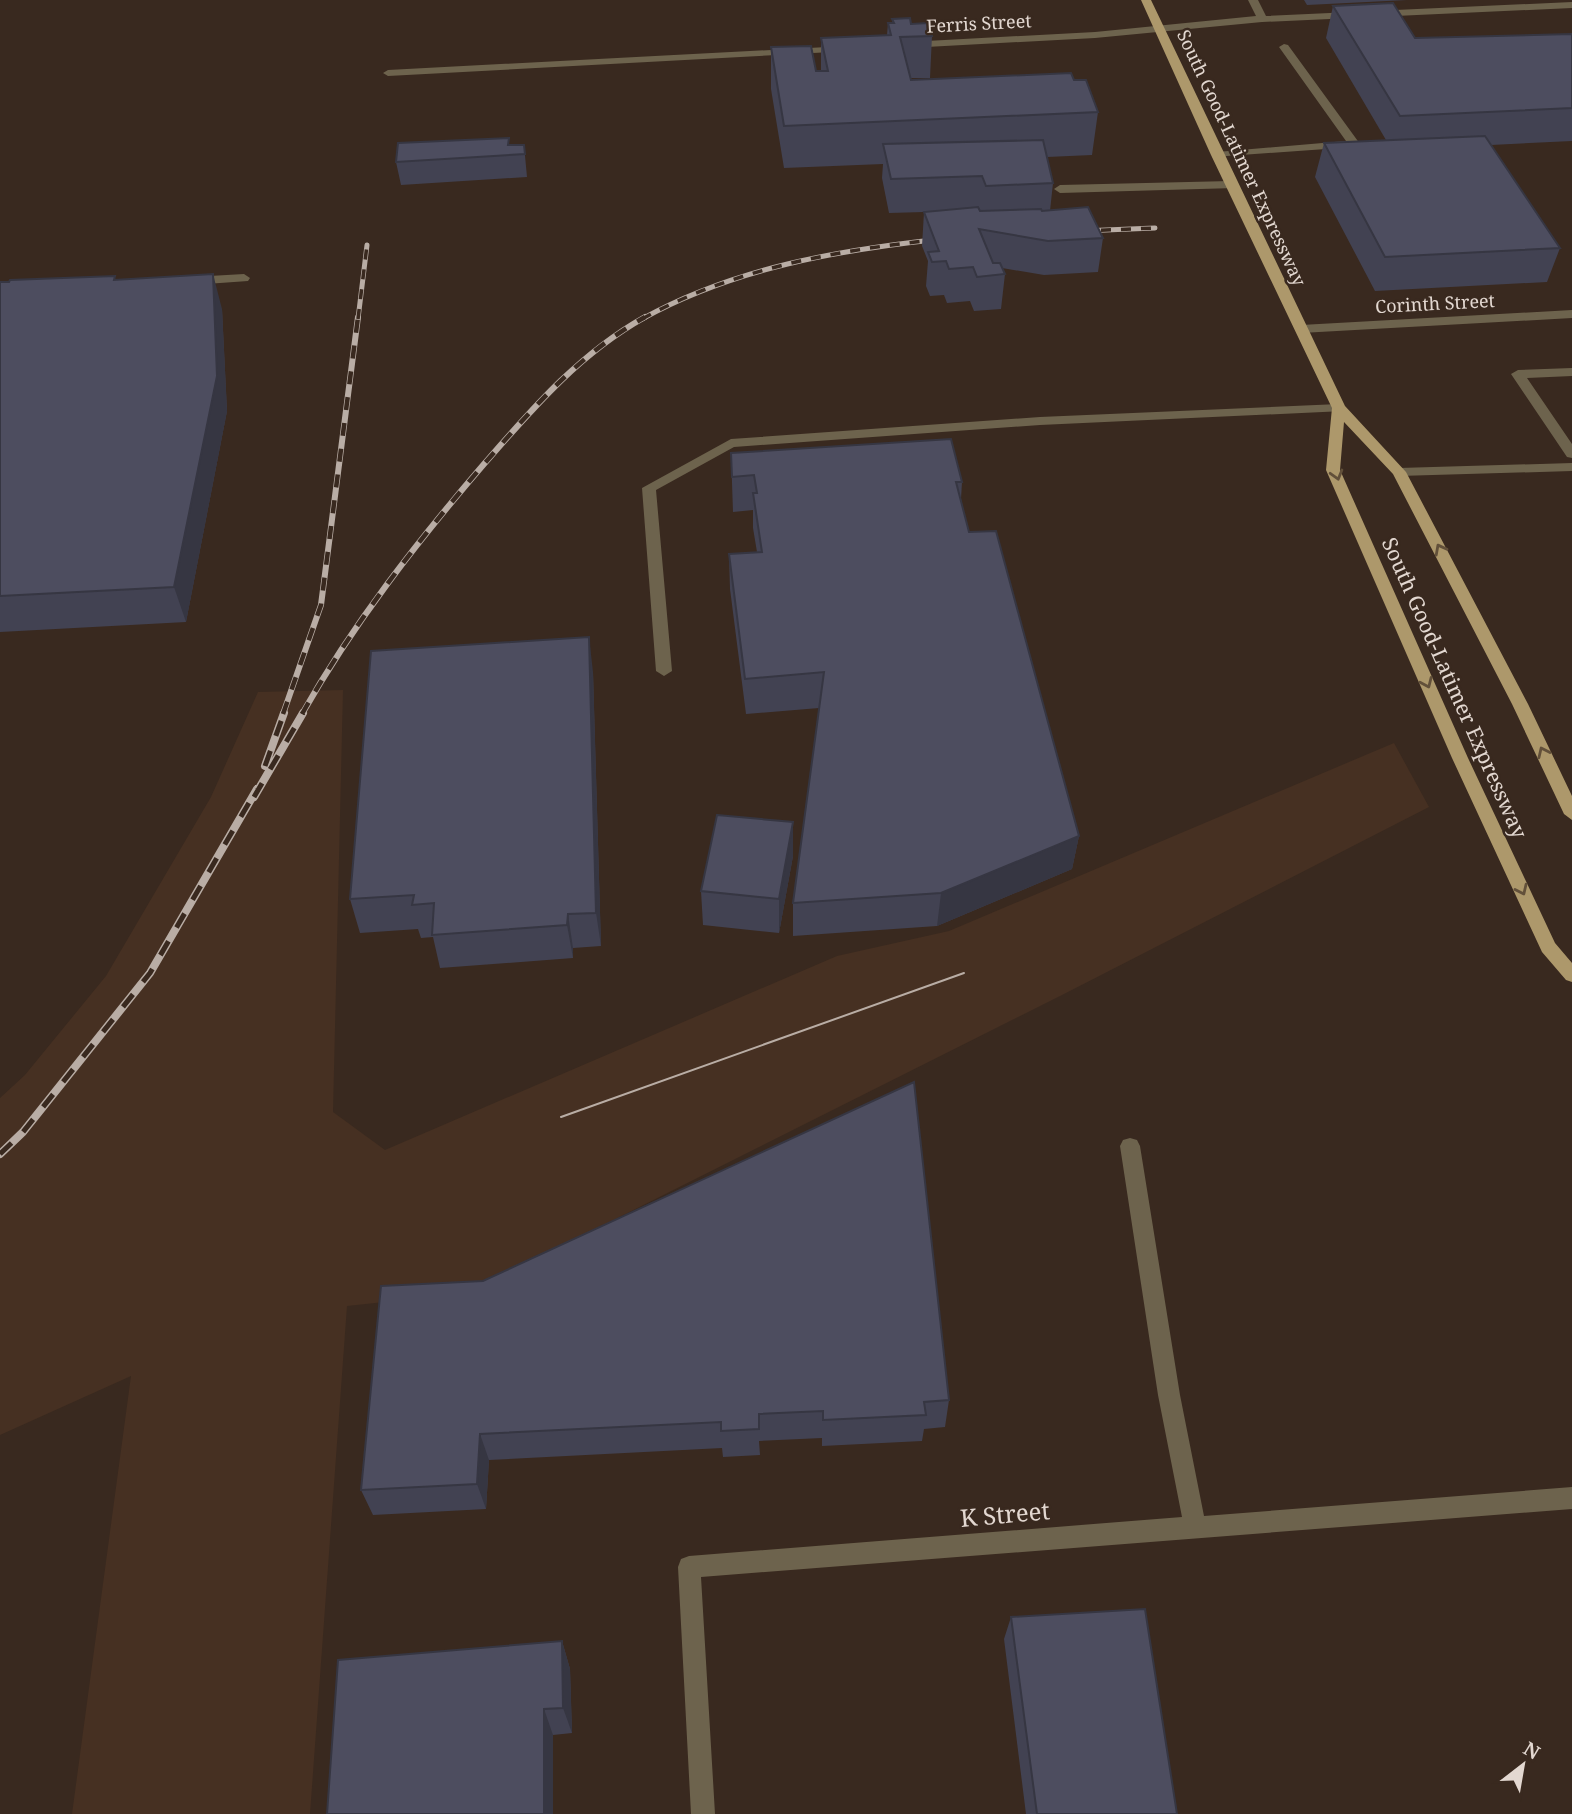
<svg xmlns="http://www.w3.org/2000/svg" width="1572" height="1814" font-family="'Noto Serif',serif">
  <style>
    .built { fill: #463022 }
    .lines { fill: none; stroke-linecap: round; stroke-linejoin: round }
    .minor { fill: #6d634d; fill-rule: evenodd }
    .major { fill: #ad986b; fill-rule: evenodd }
    .tram { stroke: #b9ada5; stroke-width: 2 }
    .rail-far2-casing { stroke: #b9ada5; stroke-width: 5 }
    .rail-far1-casing { stroke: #b9ada5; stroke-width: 6 }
    .rail-casing { stroke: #b9ada5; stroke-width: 8 }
    .rail-far2 { stroke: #39291f; stroke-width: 3.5; stroke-dasharray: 10; stroke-linecap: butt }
    .rail-far1 { stroke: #39291f; stroke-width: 4.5; stroke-dasharray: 13; stroke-linecap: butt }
    .rail { stroke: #39291f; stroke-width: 5; stroke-dasharray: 16; stroke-linecap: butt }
    .wall { fill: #424252 }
    .shaded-wall { fill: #363642 }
    .building { fill: #4d4d5f; stroke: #363642; stroke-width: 2 }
    .oneway { stroke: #62503a }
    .labels { text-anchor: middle; stroke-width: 5; stroke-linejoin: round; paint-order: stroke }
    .far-street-label { font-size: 18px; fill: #e3d8d1; stroke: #39291f }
    .street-label { font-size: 21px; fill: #e3d8d1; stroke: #39291f }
    .near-street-label { font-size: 24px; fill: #e3d8d1; stroke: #39291f }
  </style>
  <rect width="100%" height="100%" fill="#39291f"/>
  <path class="built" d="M343,690L333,1112L385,1150L837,956L949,931L1394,743L1429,807L1064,994L468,1293L347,1306L310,1814H72L131,1376L0,1435V1098L25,1075L106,976L211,797L258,692Z"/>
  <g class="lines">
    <path class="minor" d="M1248,0H1258L1266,16L1572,2V8L1262,22L1095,38L908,48L903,45L908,42L1095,32L1256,16Z
      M1284,44L1288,45L1360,144L1354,147L1213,157V153L1217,152L1346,141L1279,47Z
      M846,46L851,49L850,51L388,76L383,73L388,70Z
      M1231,181L1235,182V188L1060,193L1054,189L1060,185Z
      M244,274L250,278L248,281L192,285L186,281L192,277Z
      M1572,310V318L1301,333L1295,329L1301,325Z
      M1572,368V376L1527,378L1572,444V458L1567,457L1511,374L1518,370Z
      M1339,404L1344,405V411L1040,425L734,447L656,490L672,671L664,676L656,671L642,488L731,439L1040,417Z
      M1572,463V471L1399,476L1392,472L1399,468Z
      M1130,1138L1137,1140L1140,1146L1180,1395L1204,1516L1572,1487V1509L701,1577L715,1814H691L678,1567L681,1559L689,1556L1182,1517L1158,1395L1120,1146L1123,1140Z"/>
    <path class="major" d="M1141,0H1151L1345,406L1406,472L1528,704L1572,796V820L1564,814L1512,704L1393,474L1344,422L1340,470L1468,758L1555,943L1572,963V982L1566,980L1542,952L1452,758L1326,470L1332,408L1211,155Z"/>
    <path class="tram" d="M561,1117L964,973"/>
    <defs>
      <path id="rail-far2" d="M1081,231L1155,228
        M358,319L367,245
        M642,319C734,268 838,250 942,239"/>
      <path id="rail-far1" d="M283,714L321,605L358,317
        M302,714C353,624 416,543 484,464C533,408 579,354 645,317"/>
      <path id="rail" d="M265,766L284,713
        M254,797L303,713
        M0,1154L23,1132L150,973L257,789"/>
    </defs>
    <use href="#rail-far2" class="rail-far2-casing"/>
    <use href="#rail-far1" class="rail-far1-casing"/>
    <use href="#rail" class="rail-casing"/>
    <use href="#rail-far2" class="rail-far2"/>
    <use href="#rail-far1" class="rail-far1"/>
    <use href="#rail" class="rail"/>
  </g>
  <path class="wall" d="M1304,0H1407L1307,5Z
    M1333,6L1415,38L1572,34V141L1491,145L1560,248L1547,282L1375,291L1315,177L1324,143L1386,140L1326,38Z
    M892,19L911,24L932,36L930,78H911V80H1074L1098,112L1092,155L1047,157L1053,183L1050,211L1103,238L1098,272L1044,275L1002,268L1005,274L1001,309L974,311L970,301L947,303L944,295L930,296L926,286L928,261L922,246L924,212L889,213L882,178L883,164L784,168L771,89V47L816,71H821V38L887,35L888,23H892Z
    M510,145H524L527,177L401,185L396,162Z
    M116,280L222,309L227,411L186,622L0,632V282Z
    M731,453L962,482L961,499L969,532L1079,836L1072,869L937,926L793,936V903L819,708L746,714L730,589L729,554L757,552L753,528V510L733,512Z
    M593,672L601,946L573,948V958L440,968L433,937L421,938L418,929L360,933L350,899Z
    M793,856L779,933L703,925L701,891Z
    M381,1286L949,1400L945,1427L924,1429L922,1441L822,1446V1438L759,1441L760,1455L723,1457L722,1448L489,1460L486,1509L373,1515L361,1490Z
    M1011,1617L1177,1814H1026L1004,1639Z
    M562,1641L570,1669L572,1733L553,1735L327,1814Z"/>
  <path class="shaded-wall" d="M213,274L222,309L227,411L186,622L174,587Z
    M589,637L593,672L601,946L596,913Z
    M793,822V856L779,933V899Z
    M1079,836L1072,869L937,926L941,893Z
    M568,914L573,948V958L567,925Z
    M480,1434L489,1460L486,1509L477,1484Z
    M562,1641L570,1669L572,1733L563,1708Z
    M544,1709L553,1735V1814H544Z"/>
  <path class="building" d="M1393,3L1415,38L1572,34V108L1400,116L1333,6Z
    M910,18L911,24L928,23L932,36L900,37L911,80L1071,73L1074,80H1086L1098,112L784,126L771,47L811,46L816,71H828L821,38L891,35L888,23H894L892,19Z
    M1485,136L1560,248L1385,257L1324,143Z
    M509,138L508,145H524L525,154L396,162L398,143Z
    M1043,140L1053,183L986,186L982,176L891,179L883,144Z
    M978,207L980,211L1041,209L1042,211L1088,207L1103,238L1048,241L979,229L993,263H1000L1005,274L977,277L973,267L949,269L946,261L932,262L928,252L939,251L924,212Z
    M213,274L217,376L174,587L0,596V282H9L10,280L115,276L114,280Z
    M951,439L962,482H956L969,532L996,531L1079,836L941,893L793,903L824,672L745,679L729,554L762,552L753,493H757L754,475L732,477L731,453Z
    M589,637L596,913L568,914L567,925L432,935L434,903L412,905L414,895L350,899L371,651Z
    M717,815L793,822L779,899L701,891Z
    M914,1082L949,1400L924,1402L926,1415L823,1420V1411L759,1414V1429L721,1431V1422L480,1434L477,1484L361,1490L381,1286L483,1281Z
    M1145,1609L1177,1814H1037L1011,1617Z
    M562,1641L563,1708L544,1709V1814H327L338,1660Z"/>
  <defs><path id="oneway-chevron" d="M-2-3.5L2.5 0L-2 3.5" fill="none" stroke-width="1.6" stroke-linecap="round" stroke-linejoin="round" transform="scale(1.75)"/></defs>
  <g class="oneway">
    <use href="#oneway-chevron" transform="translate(1337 475) rotate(74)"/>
    <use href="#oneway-chevron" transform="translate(1440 549) rotate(-118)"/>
    <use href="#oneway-chevron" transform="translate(1427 683) rotate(66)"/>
    <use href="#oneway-chevron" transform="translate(1543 752) rotate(-115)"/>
    <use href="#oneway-chevron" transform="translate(1522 890) rotate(65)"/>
  </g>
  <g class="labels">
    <g class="far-street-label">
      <text transform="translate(979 24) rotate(-3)" y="6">Ferris Street</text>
      <text transform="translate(1241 158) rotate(65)" y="6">South Good-Latimer Expressway</text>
      <text transform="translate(1435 304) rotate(-3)" y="6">Corinth Street</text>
    </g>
    <g class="street-label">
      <text transform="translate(1454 688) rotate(66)" y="7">South Good-Latimer Expressway</text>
    </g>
    <g class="near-street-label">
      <text transform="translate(1005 1515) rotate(-5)" y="8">K Street</text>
    </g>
  </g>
  <g transform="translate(1523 1765) rotate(31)" stroke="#39291f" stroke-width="5" paint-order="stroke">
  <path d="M0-5L12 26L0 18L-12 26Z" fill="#e3d8d1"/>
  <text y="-10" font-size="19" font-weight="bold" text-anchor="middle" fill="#e3d8d1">N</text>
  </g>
</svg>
